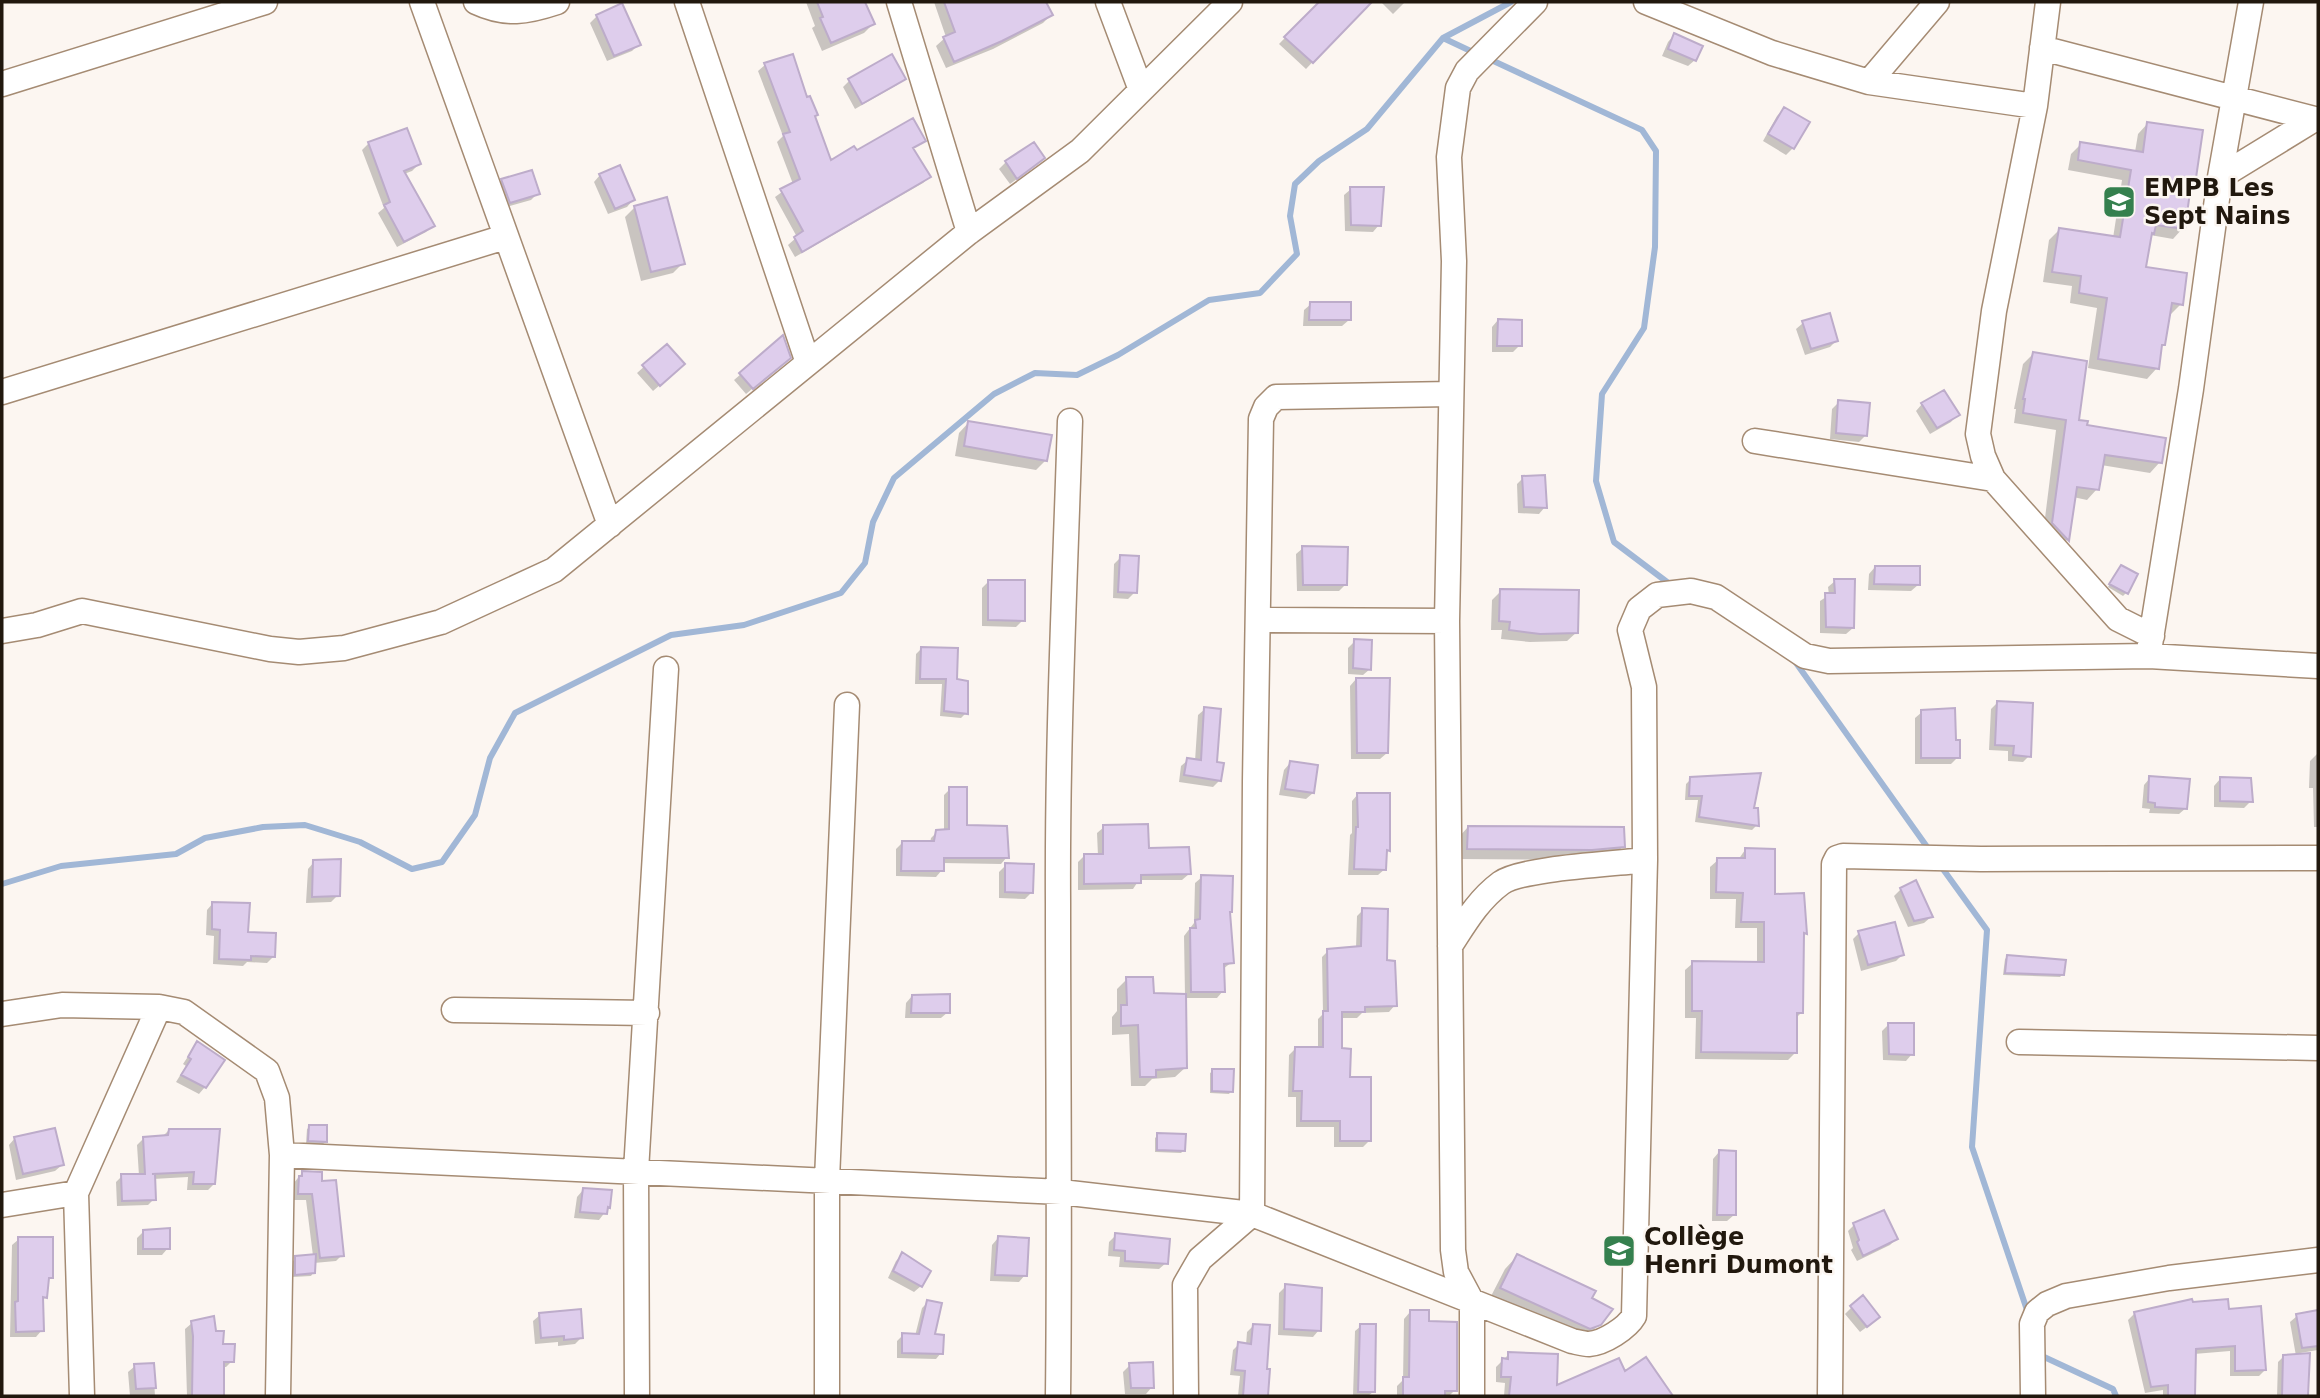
<svg xmlns="http://www.w3.org/2000/svg" width="2320" height="1398" font-family="'DejaVu Sans',sans-serif">
  <style>
    .shadow { fill: #0003 }
    .lines { fill: none; stroke-linecap: round; stroke-linejoin: round }
    .stream { stroke: #a1b7d6; stroke-width: 6 }
    .building { fill: #decdec; stroke: #bdacca; stroke-width: 2 }
    .street-casing { stroke: #a58b73; stroke-width: 27 }
    .street { stroke: #fff; stroke-width: 24 }
    .labels { text-anchor: middle; stroke-width: 5; stroke-linejoin: round; paint-order: stroke }
    .poi-label { font-size: 24px; font-weight: bold; fill: #21180e; stroke: #fcf6f1; text-anchor: start }
  </style>
  <rect width="100%" height="100%" fill="#fcf6f1"/>
  <path class="shadow" d="M806,2H863L873,24L864,33L822,51L812,28L815,26Z
    M934,2H1044L1051,15L1043,23L993,49L946,68L936,46L946,37Z
    M1320,2L1368,3L1306,69L1279,44Z
    M1381,2H1405L1393,14Z
    M597,16L639,44L632,51L607,61L590,23Z
    M1674,35L1695,60L1688,66L1662,56L1668,42Z
    M765,65L813,117L830,162L856,153L917,146L912,149L929,177L923,183L795,257L788,245L797,237L775,197L793,184L777,142L783,136L758,71Z
    M904,79L897,85L855,109L843,87L849,81Z
    M1784,109L1793,148L1786,155L1763,141L1777,116Z
    M2148,123L2194,177L2190,181L2183,228L2173,239L2150,235L2144,268L2181,304L2171,314H2168L2164,345L2160,348L2157,368L2147,379L2088,368L2097,308L2070,303L2072,286L2043,282L2049,240L2059,230L2113,238L2122,180L2068,170L2071,154L2081,144L2135,152L2138,134Z
    M369,143L419,164L412,171L404,174L432,225L426,232L397,247L378,213L384,208L362,150Z
    M1006,162L1036,165L1010,184L999,169Z
    M600,175L633,200L627,207L608,214L594,182Z
    M502,180L538,193L531,200L503,208L496,187Z
    M1351,189L1379,225L1373,232L1345,231L1344,195Z
    M635,207L683,263L673,273L641,281L625,217Z
    M1311,304L1349,320L1342,326H1303L1304,310Z
    M1498,320L1520,345L1513,352H1492V327Z
    M1803,323L1836,341L1830,347L1805,355L1796,329Z
    M667,346L676,371L653,391L637,373Z
    M2033,354L2077,421L2160,462L2150,473L2101,465L2097,489L2087,500L2073,497L2067,540L2057,550L2043,534L2056,430L2014,423L2016,409H2014L2023,364Z
    M782,364L746,394L734,380L741,374Z
    M1839,402L1866,435L1859,442L1830,439L1832,409Z
    M1922,404L1957,415L1951,422L1930,434L1916,411Z
    M969,422L1046,460L1036,470L955,456L959,433Z
    M1523,478L1545,507L1539,514L1518,513L1517,484Z
    M1303,548L1346,584L1339,591H1297L1296,554Z
    M1121,557L1135,592L1128,599L1113,598L1114,564Z
    M1875,567L1918,585L1911,591L1868,590L1869,574Z
    M2118,569L2126,593L2123,596L2108,587Z
    M989,581L1023,620L1016,627L982,626V588Z
    M1835,581L1853,628L1846,634L1820,633V601L1829,595L1828,587Z
    M1501,591L1577,632L1567,641L1530,642L1501,639L1502,630H1491L1492,600Z
    M1355,641L1370,669L1363,675L1348,674V648Z
    M921,649L955,681L966,713L961,718L940,716L942,684H915L916,654Z
    M1356,679L1387,753L1380,759H1351L1350,686Z
    M1997,703L2029,756L2023,762L2008,761V751L1989,750L1991,709Z
    M1205,709L1220,780L1213,787L1179,782L1181,766L1188,760L1195,761L1198,715Z
    M1922,712L1955,742L1958,757L1951,764H1915V718Z
    M2317,754L2318,827H2314L2313,788H2309L2310,761Z
    M1290,763L1313,793L1306,799L1279,795L1284,770Z
    M2150,778L2186,808L2179,814L2149,813L2150,809L2142,808L2144,785Z
    M1691,779L1752,809L1757,825L1752,830L1695,822L1698,800H1685L1686,784Z
    M2220,779L2251,801L2244,808L2214,807V786Z
    M950,789L966,827L1007,857L1001,864L942,863V870L936,877L896,876V849L902,843H930L931,838L937,832L944,831V795Z
    M1358,794L1388,850L1385,853V869L1378,875H1348L1350,835L1352,833V801Z
    M1104,827L1147,850L1189,874L1182,880H1139L1133,889L1078,890V862L1084,856H1098L1097,833Z
    M1468,827L1623,846L1613,857L1581,860L1458,859V838Z
    M1745,850L1773,896L1802,1012L1795,1019V1053L1788,1060L1695,1059L1696,1018H1685V970L1693,963L1757,964V928H1735L1736,899H1710V867L1718,860H1738Z
    M314,862L338,895L331,902L306,903L308,869Z
    M1006,865L1032,892L1025,899L999,898V872Z
    M1202,877L1228,913L1232,962L1223,969V991L1217,998H1185L1186,1067L1175,1077L1152,1079L1145,1086H1131L1129,1034L1112,1035V1017L1117,1011V989L1127,979L1152,994L1185,996L1184,936L1194,923L1195,883Z
    M1901,889L1931,917L1924,923L1908,927L1894,896Z
    M213,903L247,934L273,957L267,963L247,962L243,966L213,964L214,936L206,935L207,910Z
    M1363,910L1385,962L1395,1005L1389,1012L1362,1013L1357,1018H1340V1050L1369,1141L1363,1147H1334V1127H1296V1097H1288L1289,1055L1296,1048L1318,1049V1019L1323,1014L1322,957L1328,951L1356,948L1357,916Z
    M1859,933L1902,955L1896,961L1861,971L1853,939Z
    M2008,956L2063,974L2060,977L2003,975L2005,959Z
    M912,996L948,1012L941,1018H905L906,1003Z
    M1889,1024L1912,1054L1906,1061L1883,1060L1882,1031Z
    M197,1043L205,1087L199,1094L176,1082L186,1066L183,1064Z
    M1213,1071L1231,1091L1229,1094L1210,1093V1073Z
    M310,1127L326,1142L323,1144H306L307,1129Z
    M169,1130L214,1184L208,1190H187L188,1177L153,1179L154,1199L148,1205L117,1206L116,1182L122,1176H139L137,1145L144,1138L163,1136Z
    M1158,1135L1184,1150L1181,1153L1155,1152V1138Z
    M15,1138L62,1165L55,1171L16,1180L9,1145Z
    M1719,1152L1734,1215L1727,1221H1712L1713,1159Z
    M302,1173L321,1182L342,1255L336,1261L314,1263L313,1273L311,1276L293,1277V1261L296,1258L313,1256L306,1200H292L293,1184Z
    M583,1190L609,1207L599,1220L574,1218L577,1197Z
    M1854,1225L1896,1239L1890,1245L1857,1261L1851,1250L1853,1248L1848,1231Z
    M144,1231L168,1248L162,1255H137V1238Z
    M1116,1235L1166,1263L1159,1269L1119,1267L1120,1257L1108,1256L1109,1242Z
    M998,1238L1025,1275L1019,1282L990,1281L992,1245Z
    M19,1239L51,1277L47,1281L46,1297L41,1301L42,1330L36,1337H10L12,1245Z
    M903,1254L921,1286L914,1292L888,1278L896,1261Z
    M1517,1256L1590,1299L1600,1323L1587,1337L1489,1300L1505,1269Z
    M1286,1286L1319,1330L1313,1337L1278,1335L1279,1293Z
    M1862,1297L1872,1323L1860,1332L1845,1314Z
    M928,1302L933,1336L941,1353L936,1359L897,1358V1341L903,1335L915,1336L922,1308Z
    M2227,1310L2265,1370L2259,1376H2230V1351L2194,1354V1396H2163V1390L2145,1393L2128,1320L2134,1314Z
    M1410,1312L1427,1323L1455,1390L1449,1396H1397V1386L1403,1380L1404,1319Z
    M2318,1312V1350L2300,1353V1356L2308,1355L2307,1396H2277L2278,1362L2284,1356H2296L2290,1322L2297,1316Z
    M540,1315L581,1338L575,1344L558,1346V1342L535,1344L533,1321Z
    M192,1323L215,1333L232,1361L226,1367H222V1396H187L185,1329Z
    M1253,1326L1265,1371L1266,1394L1264,1396H1238L1240,1376L1230,1375L1233,1350L1239,1344L1246,1345L1247,1332Z
    M1361,1326L1373,1392L1368,1396H1353L1355,1331Z
    M1509,1354L1555,1388L1624,1373L1646,1360L1671,1396H1504L1505,1383L1496,1382V1367Z
    M153,1365L155,1396H130L128,1372L135,1366Z
    M1130,1365L1152,1387L1146,1394H1125L1123,1372Z"/>
  <g class="lines">
    <path class="stream" d="M1443,38L1477,54
      M1487,58L1642,130L1656,151L1655,247L1644,328L1602,394L1596,481L1614,542L1671,585
      M1794,660L1930,851
      M1940,865L1987,930L1972,1147L2028,1313
      M2,884L61,866L176,854L205,838L263,827L305,825L360,842L412,869L442,862L475,815L490,758L515,713L671,635L744,625L841,593L865,563L873,522L894,478L994,394L1035,373L1077,375L1118,355L1209,300L1260,293L1297,254L1290,216L1295,184L1319,161L1367,129L1443,38L1511,2
      M2041,1353L2042,1356L2113,1389L2116,1396"/>
  </g>
  <path class="building" d="M817,2H865L875,24L831,43L820,18L823,17Z
    M944,2H1046L1053,15L1002,41L954,62L943,37L955,32Z
    M1319,2H1372L1313,63L1284,37Z
    M622,3L641,45L614,56L596,15Z
    M1674,33L1703,46L1696,61L1668,49Z
    M793,54L807,97L810,96L818,115L815,116L831,160L854,146L857,150L913,118L926,141L913,148L931,177L802,252L794,237L803,231L780,189L800,179L783,134L790,132L764,63Z
    M892,54L906,79L862,104L848,79Z
    M1784,107L1810,122L1794,149L1768,134Z
    M2147,122L2203,130L2196,178L2192,177L2185,229L2156,225L2154,234L2152,233L2146,267L2187,273L2183,305L2172,303L2165,345H2162L2159,369L2098,359L2107,298L2079,293L2081,276L2052,272L2059,228L2120,237L2131,170L2078,160L2080,142L2143,152Z
    M407,128L421,164L404,171L435,226L404,242L384,205L390,202L368,142Z
    M1034,142L1045,158L1017,179L1005,161Z
    M620,165L635,200L615,209L599,174Z
    M532,170L540,194L510,203L501,179Z
    M1350,187H1384L1381,226L1351,225Z
    M667,197L685,264L651,272L634,206Z
    M1310,302H1351V320H1309Z
    M1830,313L1838,341L1811,349L1802,321Z
    M1498,319L1522,320V346H1497Z
    M783,335L791,358L753,389L739,373Z
    M667,344L685,364L660,386L642,365Z
    M2033,352L2087,361L2079,420L2088,421L2087,425L2166,438L2162,463L2105,455L2099,490L2077,487L2069,541L2052,523L2066,420L2023,413L2025,399H2023Z
    M1944,390L1960,415L1937,428L1921,403Z
    M1838,400L1870,403L1867,436L1836,433Z
    M968,421L1052,435L1047,461L964,446Z
    M1545,475L1547,508L1524,507L1522,476Z
    M1302,546L1348,547L1347,585H1303Z
    M1120,555L1139,556L1137,593L1118,592Z
    M2121,565L2138,574L2128,594L2109,584Z
    M1875,566H1920V585L1874,584Z
    M1834,579H1855L1854,628L1826,627L1825,593H1835Z
    M988,580H1025V621L988,620Z
    M1500,589L1579,590L1578,633L1540,634L1509,630L1510,622L1499,621Z
    M1354,639L1372,640L1371,670L1353,668Z
    M921,647L958,648L957,679L968,681V714L944,711L946,679H920Z
    M1356,678H1390L1388,753H1357Z
    M1997,701L2033,703L2031,757L2013,755L2014,746L1995,745Z
    M1204,707L1221,709L1217,762L1224,763L1221,781L1184,775L1187,758L1201,760Z
    M1955,708L1956,740H1960V758H1921V710Z
    M1290,761L1318,765L1314,793L1285,789Z
    M1761,773L1754,808H1758L1759,826L1699,817L1702,796H1689L1690,777Z
    M2149,776L2190,779L2187,809L2155,807V803L2148,802Z
    M2220,777L2251,778L2253,802L2220,801Z
    M949,787H967V825L1007,826L1009,858H944V871H901L902,841H934L936,830L949,829Z
    M1357,793H1390V851L1387,850L1386,870L1354,869L1356,827H1358Z
    M1148,824L1149,848L1189,847L1191,874L1141,875V883L1084,884V854H1103V825Z
    M1468,826L1624,827L1625,847L1592,850L1467,849Z
    M1745,848L1775,849V894L1804,893L1807,934L1804,933L1803,1013H1797V1053L1701,1052L1702,1011H1692V961L1764,962V922H1741L1743,893L1716,892L1717,858H1745Z
    M341,859L340,896L312,897L313,860Z
    M1005,863L1034,864L1033,893L1005,892Z
    M1201,875L1233,876L1232,912H1230L1234,963L1224,964L1225,992H1191L1190,928H1196L1195,920L1200,919Z
    M1916,880L1933,917L1914,921L1900,888Z
    M212,902L250,903L248,932L276,933L275,957L251,956V960L219,959L220,930L212,929Z
    M1362,908L1388,909L1387,960L1395,961L1397,1006L1365,1007V1012H1342V1048L1351,1049L1350,1077H1371V1141H1340V1121H1301L1302,1091H1293L1295,1047H1323V1011H1328L1327,949L1361,946Z
    M1895,922L1904,955L1868,965L1858,931Z
    M2007,955L2066,960L2064,975L2005,973Z
    M1126,977H1153L1154,993L1186,994L1187,1068L1156,1070V1077H1140L1138,1025L1121,1026V1005H1127Z
    M950,994V1013H911L912,995Z
    M1888,1023H1914V1055L1889,1054Z
    M197,1041L225,1060L206,1088L181,1075L191,1059L188,1057Z
    M1212,1069H1234L1233,1092L1212,1091Z
    M309,1125H327V1142L308,1141Z
    M55,1128L64,1165L23,1174L14,1137Z
    M169,1129H220L215,1184H193L194,1172L152,1174H155L156,1200L122,1201L121,1174H145L143,1137L168,1135Z
    M1157,1133L1186,1134L1185,1151L1157,1150Z
    M1719,1150L1736,1151V1215H1717Z
    M302,1171L322,1172V1181L336,1180L344,1256L320,1258L312,1194H298L299,1176H302Z
    M583,1188L612,1190L610,1208L608,1207L607,1214L580,1212Z
    M1884,1210L1898,1239L1863,1256L1857,1242L1859,1240L1853,1223Z
    M170,1228V1249H143V1230Z
    M1115,1233L1170,1239L1168,1264L1125,1261V1251L1114,1250Z
    M998,1236L1029,1238L1027,1276L995,1275Z
    M18,1237H53V1278H49L47,1298L43,1297L44,1331L16,1332L15,1302L18,1301Z
    M902,1252L931,1271L922,1287L893,1271Z
    M316,1254L315,1273L295,1275V1256Z
    M1517,1254L1596,1291L1592,1298L1613,1309L1601,1325L1590,1329L1500,1288Z
    M1285,1284L1322,1288L1321,1331L1284,1329Z
    M1863,1295L1880,1317L1867,1327L1850,1306Z
    M2192,1299L2193,1302L2228,1299L2229,1309L2261,1306L2266,1370L2235,1371V1346L2196,1349L2195,1396H2168V1385L2151,1387L2134,1312Z
    M927,1300L942,1303L935,1334L944,1335L943,1354L902,1353V1333L919,1334Z
    M581,1309L583,1338L564,1340V1336L541,1338L539,1313Z
    M1410,1310H1429V1321L1457,1322V1391H1445V1396H1403V1377H1409Z
    M2318,1310V1346L2302,1348L2296,1314Z
    M214,1316L216,1331H224L223,1344H235L234,1362H224V1396H192L193,1336L191,1321Z
    M1253,1324L1270,1325L1267,1369H1270L1268,1396H1243L1245,1371L1235,1370L1238,1342L1251,1344Z
    M1360,1324H1376L1375,1392H1358Z
    M1508,1352L1558,1354L1557,1385L1619,1358L1625,1371L1646,1357L1673,1396H1509L1511,1377H1501L1502,1358L1508,1359Z
    M2310,1353L2308,1396H2282L2283,1355Z
    M1153,1362L1154,1388H1131L1129,1363Z
    M154,1363L156,1388L136,1389L134,1364Z"/>
  <g class="lines">
    <defs>
      <path id="street" d="M422,2L610,525
        M476,2C506,16 527,12 557,2
        M687,2L808,363
        M899,2L969,232
        M1108,2L1141,90
        M1646,2L1772,53L1869,82L2035,106
        M2048,2L2035,106L1994,311L1978,434L1983,456L1993,479L2118,619L2152,636
        M2042,48L2318,120
        M1869,82L1937,2
        M2,84L265,2
        M2220,177L2313,120
        M2,392L505,237
        M1755,441L1993,479
        M1258,620L1447,621
        M2,631L37,625L82,611L270,649L299,652L344,648L441,622L554,570L969,232L1080,151L1230,2
        M2149,651L2191,389L2220,177L2251,2
        M1450,946C1465,923 1478,900 1501,883C1522,868 1615,864 1645,860
        M454,1010L647,1013
        M2,1014L62,1005L159,1007L184,1012L267,1071L277,1098L282,1155L278,1396
        M2019,1042L2318,1048
        M282,1155L1061,1192L1252,1214L1572,1341C1577,1342 1584,1344 1589,1344C1604,1343 1627,1328 1634,1316L1645,860L1644,687L1630,630L1639,609L1657,595L1691,591L1716,597L1805,656L1829,661L2149,656L2318,666
        M2,1205L76,1193
        M82,1396L76,1193L159,1007
        M637,1396L636,1171L666,669
        M827,1396V1180L847,705
        M1058,1396C1060,1232 1058,1068 1058,903C1057,742 1065,582 1070,421
        M1186,1396L1185,1285L1200,1259L1252,1214L1255,781L1261,419L1266,407L1276,397L1451,394
        M1472,1396V1302L1456,1272L1453,1250L1447,621L1454,261L1449,157L1458,88L1467,71L1535,2
        M1830,1396L1834,864L1837,858L1843,856L1981,859L2318,858
        M2033,1396L2032,1324L2037,1312L2047,1304L2066,1296L2169,1278L2318,1260"/>
    </defs>
    <use href="#street" class="street-casing"/>
    <use href="#street" class="street"/>
  </g>
  <defs>
    <symbol id="school-square" viewBox="-11 -11 22 22"><rect x="-9" y="-9" width="18" height="18" rx="4" fill="#35804e" stroke="#fcf6f1"/><path d="M0-5L7-2L0 1L-7-2ZM-4 1L0 2.5L4 1V4Q0 6-4 4Z" fill="#fff"/></symbol>
  </defs>
  <g fill-rule="evenodd">
    <use href="#school-square" x="2100" y="183" width="38" height="38"/>
    <use href="#school-square" x="1600" y="1232" width="38" height="38"/>
  </g>
  <g class="labels">
    <g class="poi-label">
      <text x="2144" y="196">EMPB Les<tspan x="2144" dy="28">Sept Nains</tspan></text>
      <text x="1644" y="1245">Collège<tspan x="1644" dy="28">Henri Dumont</tspan></text>
    </g>
  </g>
  <rect width="2320" height="1398" fill="none" stroke="#21180e" stroke-width="7"/>
</svg>
